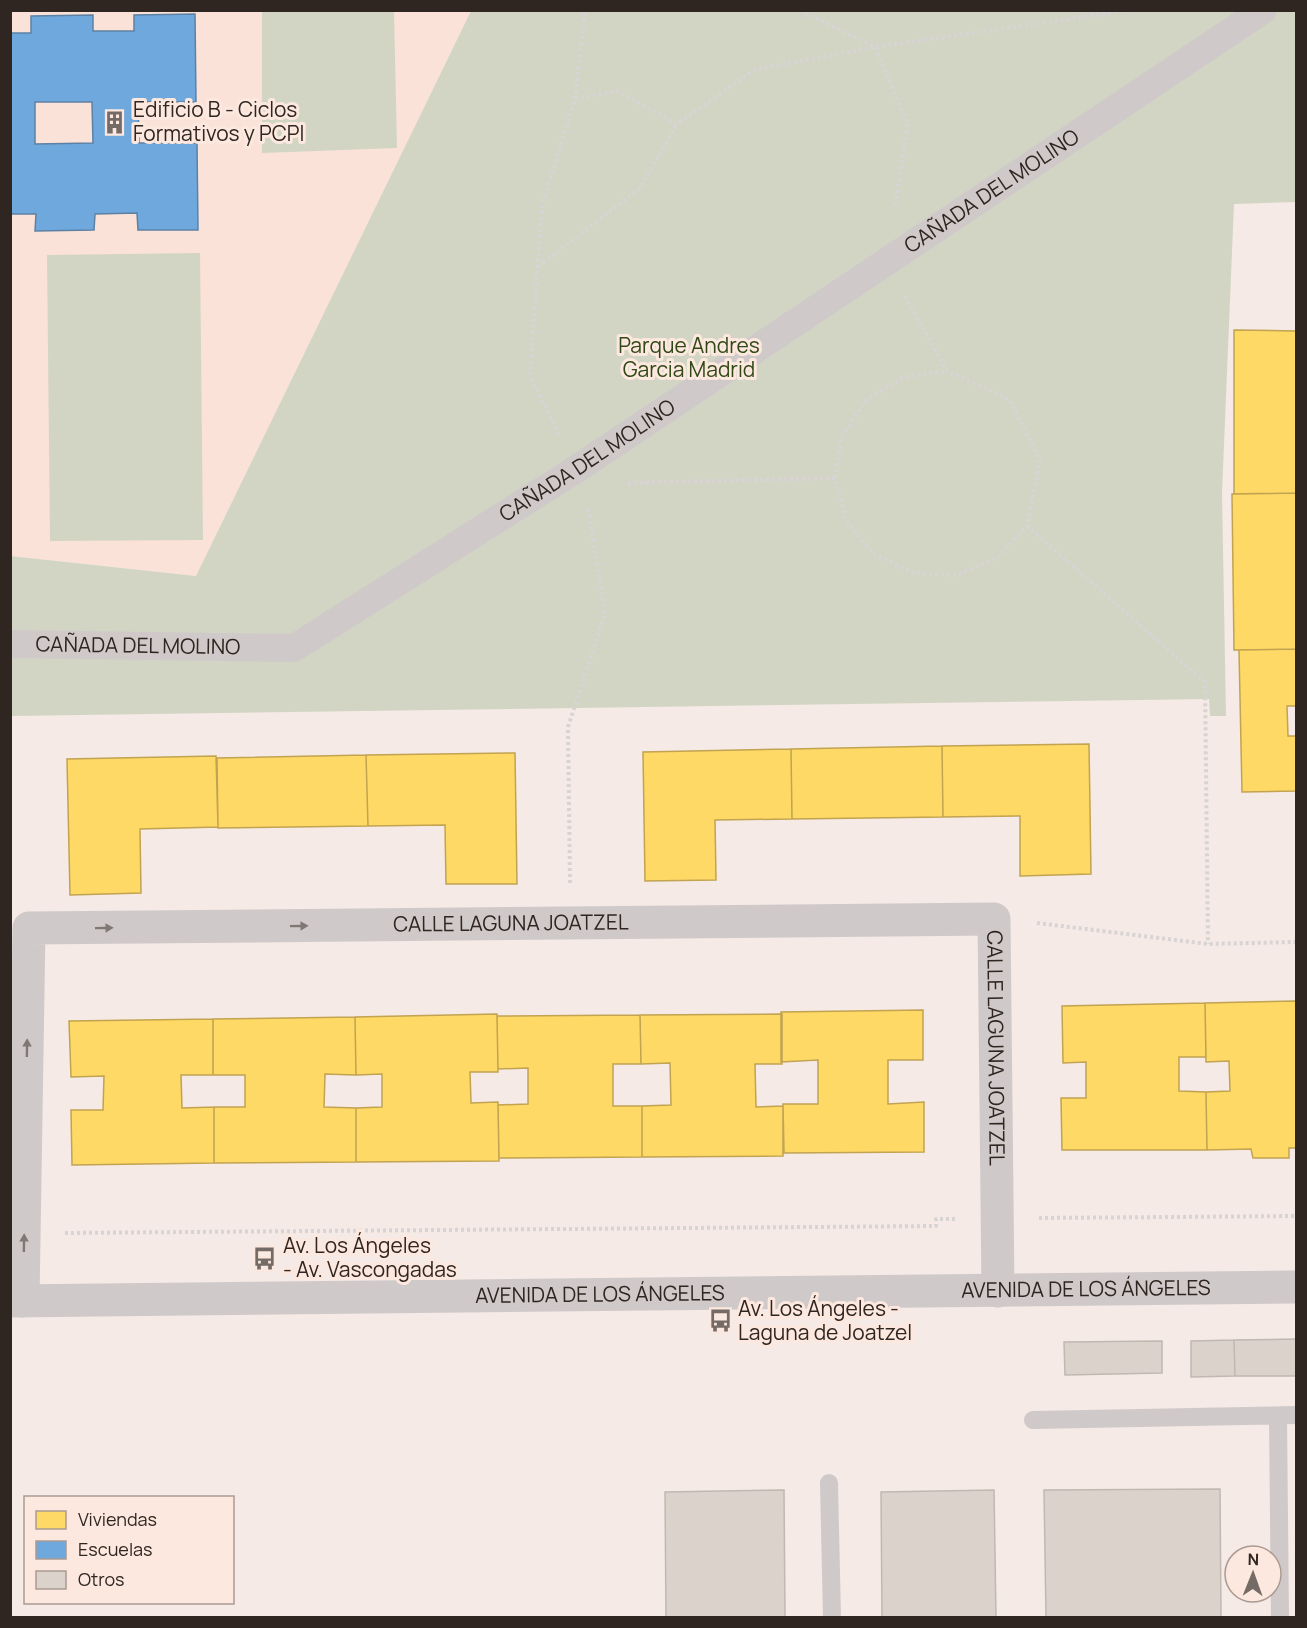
<svg xmlns="http://www.w3.org/2000/svg" width="1307" height="1628" font-family="Manrope,sans-serif">
  <style>
    .built { fill: #fae2d8 }
    .green { fill: #d2d5c4 }
    .homes { fill: #ffd966; stroke: #c1a351; stroke-width: 1.5 }
    .schools { fill: #6fa8dc; stroke: #5c81a4; stroke-width: 1.5; fill-rule: evenodd }
    .building { fill: #dbd2cc; stroke: #c1b8b2; stroke-width: 1.5 }
    .lines { fill: none; stroke-linecap: round; stroke-linejoin: round }
    .path { stroke: #d7d4d3; stroke-width: 4; stroke-dasharray: 3 3; stroke-linecap: butt }
    .service { stroke: #cfcac9; stroke-width: 18 }
    .pedestrian { stroke: #cfcac9; stroke-width: 28 }
    .minor { stroke: #cfcac9; stroke-width: 33 }
    .oneway { fill: #7f7875 }
    .labels { text-anchor: middle; stroke-width: 6; stroke-linejoin: round; paint-order: stroke }
    .poi-label { font-size: 21px; fill: #2f2521; stroke: #fce8de; text-anchor: start }
    .street-label { font-size: 21px; fill: #2f2521; stroke: #fce8de }
    .park-label { font-size: 21px; fill: #304816; stroke: #fce8de }
  </style>
  <rect width="100%" height="100%" fill="#f5eae5"/>
  <path class="built" d="M11,11H471L196,576L11,556Z"/>
  <path class="green" d="M262,11H394L397,148L262,153Z
    M471,11H1296V202L1234,204L1222,493L1226,716H1210L1209,699L11,716L10,556L196,576Z
    M200,253L203,540L50,541L47,255Z"/>
  <path class="homes" d="M1234,330L1296,331V493L1234,494Z
    M1296,493V649L1234,650L1232,494Z
    M1296,649V706H1287L1288,736H1296V791L1242,792L1239,650Z
    M1089,744L1091,874L1020,876V816L943,817L942,746Z
    M942,746L943,817L792,819L791,749Z
    M791,749L792,819L715,820L716,880L645,881L643,752Z
    M515,753L517,884H446L445,825L368,826L366,755Z
    M366,755L368,826L218,828L217,758Z
    M216,756L218,827L140,829L141,893L70,895L67,759Z
    M1296,1001V1148H1289V1158H1253L1251,1149L1207,1150L1206,1092L1230,1091L1229,1061L1206,1062L1205,1003Z
    M1205,1003L1206,1057H1179V1091L1206,1092L1207,1150H1062L1061,1098H1086V1062L1063,1063L1062,1006Z
    M923,1010V1060H888V1104L924,1102V1152L784,1153L783,1104H818V1060L781,1062V1012Z
    M497,1014L498,1072H470L471,1103L498,1102L499,1161L356,1162V1108L382,1107V1074L356,1075L355,1017Z
    M782,1014V1064H755L756,1107L783,1106V1156L642,1157V1106L671,1105L670,1063L641,1064L640,1015Z
    M640,1015L641,1064H613V1106H642V1157L499,1158L498,1105L528,1104V1068L498,1069L497,1016Z
    M355,1017L356,1075L325,1074L324,1107L356,1108V1162L214,1163V1107H245V1075H213V1019Z
    M213,1019V1075H181L182,1108L214,1107V1163L72,1165L71,1110H103L104,1076L71,1077L69,1021Z"/>
  <path class="schools" d="M195,14L196,102H138L139,143H197L198,230H138L137,213L95,214L94,230L35,231L36,214H10V33H31V16L93,15V31H134V15ZM35,102H92L93,143L35,144Z"/>
  <path class="building" d="M1296,1339V1376H1235L1234,1340Z
    M1234,1340L1235,1376L1191,1377V1341Z
    M1162,1341V1373L1065,1375L1064,1342Z
    M1220,1489L1221,1618H1046L1044,1490Z
    M784,1490L785,1618H666L665,1492Z
    M994,1490L996,1618H882L881,1492Z"/>
  <g class="lines">
    <path class="path" d="M800,10L875,47L908,124L895,207
      M575,99L617,91L677,124L754,70L875,47L1130,10
      M538,267L640,188L677,124
      M905,296L947,371L1009,399L1040,460L1027,526L997,558L957,575L913,573L874,554L846,521L835,478L842,436L867,399L904,377L947,371
      M559,435L530,374L542,205L575,99L585,10
      M628,483L835,478
      M1027,526L1205,682L1208,944
      M570,883L568,727L605,614L588,508
      M1037,923L1208,944L1296,942
      M1039,1218L1296,1216
      M65,1233L936,1226V1219H957"/>
    <path class="service" d="M1278,1416L1280,1618
      M1033,1420L1296,1415
      M829,1483L832,1618"/>
    <path class="pedestrian" id="s1" d="M10,644L294,648L575,470L1263,10"/>
    <g class="minor">
      <path id="s2" d="M10,1301L1296,1287"/>
      <path id="s3" d="M23,1301L29,928L994,919L998,1291"/>
    </g>
  </g>
  <defs><path id="oneway-solid" d="M-6-.8H1V-3.2L6.5 0L1 3.2V.8H-6Z" transform="scale(1.5)"/></defs>
  <g class="oneway">
    <use href="#oneway-solid" transform="translate(299 926) rotate(-1)"/>
    <use href="#oneway-solid" transform="translate(104 928) rotate(-1)"/>
    <use href="#oneway-solid" transform="translate(27 1048) rotate(-89)"/>
    <use href="#oneway-solid" transform="translate(24 1243) rotate(-89)"/>
  </g>
  <defs>
    <symbol id="building-bare" viewBox="-9 -9 18 18"><path d="M-4-6H4V6H1V3H-1V6H-4ZM-2.5-4.3h1.7v1.8h-1.7ZM.8-4.3h1.7v1.8H.8ZM-2.5-1h1.7V.8h-1.7ZM.8-1h1.7V.8H.8Z" fill="#746a66" stroke="#fce8de" stroke-width="2.5" paint-order="stroke"/></symbol>
    <symbol id="bus-bare" viewBox="-9 -9 18 18"><path d="M-5-6H5V4H4V6H2V4H-2V6H-4V4H-5ZM-3.5-4V0h7V-4ZM-3.5 1.2v1.5H-2V1.2ZM2 1.2v1.5H3.5V1.2Z" fill="#746a66" stroke="#fce8de" stroke-width="2.5" paint-order="stroke"/></symbol>
  </defs>
  <g fill-rule="evenodd">
    <use href="#building-bare" x="98" y="106" width="33" height="33"/>
    <use href="#bus-bare" x="248" y="1242" width="33" height="33"/>
    <use href="#bus-bare" x="704" y="1304" width="33" height="33"/>
  </g>
  <g class="labels">
    <g class="poi-label">
      <text x="133" y="117">Edificio B - Ciclos<tspan x="133" dy="24">Formativos y PCPI</tspan></text>
      <text x="283" y="1253">Av. Los Ángeles<tspan x="283" dy="24">- Av. Vascongadas</tspan></text>
      <text x="738" y="1316">Av. Los Ángeles -<tspan x="738" dy="24">Laguna de Joatzel</tspan></text>
    </g>
    <g class="street-label">
      <text dy="7" stroke="none"><textPath href="#s1" startOffset="1118">CAÑADA DEL MOLINO</textPath></text>
      <text dy="7" stroke="none"><textPath href="#s1" startOffset="632">CAÑADA DEL MOLINO</textPath></text>
      <text dy="7" stroke="none"><textPath href="#s1" startOffset="128">CAÑADA DEL MOLINO</textPath></text>
      <text dy="7" stroke="none"><textPath href="#s3" startOffset="855">CALLE LAGUNA JOATZEL</textPath></text>
      <text dy="7" stroke="none"><textPath href="#s3" startOffset="1467">CALLE LAGUNA JOATZEL</textPath></text>
      <text dy="7" stroke="none"><textPath href="#s2" startOffset="1076">AVENIDA DE LOS ÁNGELES</textPath></text>
      <text dy="7" stroke="none"><textPath href="#s2" startOffset="590">AVENIDA DE LOS ÁNGELES</textPath></text>
    </g>
    <g class="park-label">
      <text x="689" y="353">Parque Andres<tspan x="689" dy="24">Garcia Madrid</tspan></text>
    </g>
  </g>
  <rect width="1307" height="1628" fill="none" stroke="#2f2521" stroke-width="24"/>
  <rect x="24" y="1496" width="210" height="108" fill="#fce8de" stroke="#aa9a92" stroke-width="1.5"/>
  <rect x="36" y="1511" width="30" height="18" fill="#ffd966" stroke="#aa9a92" stroke-width="1.5"/>
  <text x="78" y="1526" font-size="18" fill="#2f2521">Viviendas</text>
  <rect x="36" y="1541" width="30" height="18" fill="#6fa8dc" stroke="#aa9a92" stroke-width="1.5"/>
  <text x="78" y="1556" font-size="18" fill="#2f2521">Escuelas</text>
  <rect x="36" y="1571" width="30" height="18" fill="#dbd2cc" stroke="#aa9a92" stroke-width="1.5"/>
  <text x="78" y="1586" font-size="18" fill="#2f2521">Otros</text>
  <g transform="translate(1253 1574) rotate(1)"><circle r="28" fill="#fce8de" stroke="#aa9a92" stroke-width="1.5"/>
  <path d="M0-4.5L10 22L0 15L-10 22Z" fill="#746a66"/>
  <text y="-9" font-size="16" font-weight="bold" text-anchor="middle" fill="#2f2521">N</text>
  </g>
</svg>
